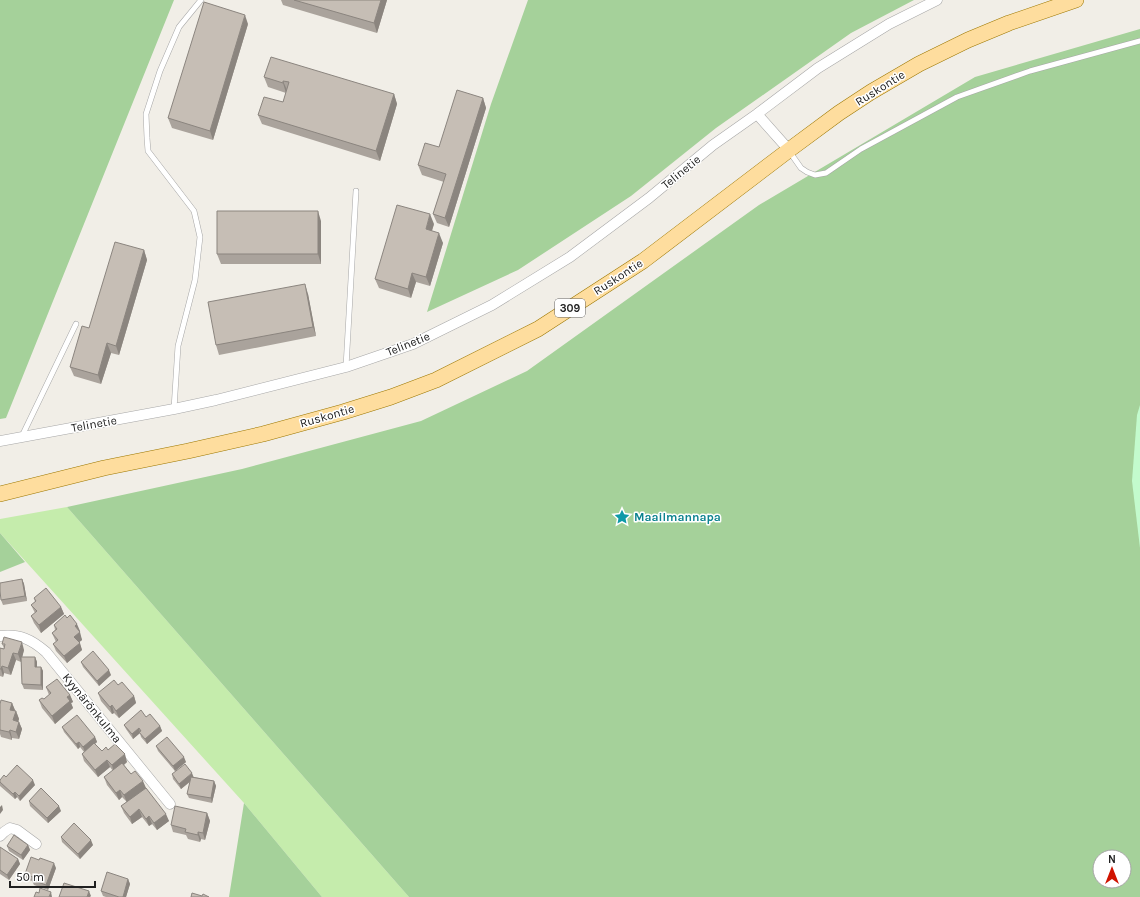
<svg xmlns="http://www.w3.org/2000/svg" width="1140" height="897" font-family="Karla,sans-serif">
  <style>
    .grass { fill: #c5ecac }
    .forest { fill: #a5d19a; fill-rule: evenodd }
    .park { fill: #c3fbcd }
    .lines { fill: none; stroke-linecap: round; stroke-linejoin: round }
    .lane-casing { stroke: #a7a7a7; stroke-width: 6 }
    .street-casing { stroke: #a7a7a7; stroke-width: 11 }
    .primary-casing { stroke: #9c7700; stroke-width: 16 }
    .lane { stroke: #fff; stroke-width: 5 }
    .street { stroke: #fff; stroke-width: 10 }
    .primary { stroke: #fedd9e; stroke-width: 15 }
    .wall { fill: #aaa39c }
    .shaded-wall { fill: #8b857f }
    .building { fill: #c6beb5; stroke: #8b857f }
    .labels { text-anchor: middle; stroke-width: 3; stroke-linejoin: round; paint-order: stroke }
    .shield { fill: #fff; stroke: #636363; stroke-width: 1 }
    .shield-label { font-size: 11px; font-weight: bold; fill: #202020 }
    .street-label { font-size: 12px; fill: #202020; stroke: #fff }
    .culture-label { font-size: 12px; font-weight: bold; fill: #0d838f; stroke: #fff; text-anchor: start }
  </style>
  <rect width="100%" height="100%" fill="#f1eee7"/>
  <path class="grass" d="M67,507L409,897H322L244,803L0,533V519Z"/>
  <path class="forest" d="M0,0H174L6,418L0,419Z
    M528,0H914L851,33L716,128L631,196L518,270L427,312L491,104Z
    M1140,29V897H409L67,507L242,469L421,421L527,371L759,205L975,77ZM1100,857H1124V881H1100Z
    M0,533L25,562L0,572Z
    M244,803L322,897H229Z"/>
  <path class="park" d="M1140,405V548L1132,481L1137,415Z"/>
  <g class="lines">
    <defs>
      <path id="lane" d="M789,151L801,168L807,172L815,175L826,173L861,149L957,97L1030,71L1140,41
        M346,367L356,191
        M174,409L178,346L195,280L200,237L194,211L148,151L147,138L146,114L160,71L179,27L201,0
        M22,436L76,324"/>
      <path id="street" d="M757,114L789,150
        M0,441L174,409L216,400L346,367L413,344L492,305L570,257L649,198L713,145L757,114L818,68L889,24L937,0
        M0,636C20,634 31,639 46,652L170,804
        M0,836L4,832L10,828L17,830L36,844"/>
      <path id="primary" d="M0,494L104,468L188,451L263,434L343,412L391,397L436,380L538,329L643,261L789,150L839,113L871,92L919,64L968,40L1009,23L1076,0"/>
    </defs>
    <use href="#lane" class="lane-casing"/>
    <use href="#street" class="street-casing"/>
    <use href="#primary" class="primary-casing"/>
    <use href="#lane" class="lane"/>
    <use href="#street" class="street"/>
    <use href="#primary" class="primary"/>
  </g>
  <path class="wall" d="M281,0H387L377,33L283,5Z
    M248,24L213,140L172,128L168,118Z
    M264,77L394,94L397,104L380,161L262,124L258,115L283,102L286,93L268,87Z
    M483,98L486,108L449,227L437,223L433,214L444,182L422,175L418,165L439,147Z
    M321,221V264H221L217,254Z
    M434,224L432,231L443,243L430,286L416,282L411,298L379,288L375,279Z
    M144,250L147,260L119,355L111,353L101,384L74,376L70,367L89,328Z
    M308,294L316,336L219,355L216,345Z
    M22,579L24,584L27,601L3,605L1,600Z
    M34,598L61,607L64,614L41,633L34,623L31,616L35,613L31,605L35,602Z
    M54,625L80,631L79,632L82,640L79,642L82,650L67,663L56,651L53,644L56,642L52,633L55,630Z
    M2,644L24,650L22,657H35L37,662V667H41L43,671V690L24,689L22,684L21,660V662L16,660L11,675L4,673L3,677L0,676V648L4,649V648Z
    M81,662L111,675L99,686L83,667Z
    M118,685L134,696L136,703L119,718L114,713L112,714L101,701L98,693Z
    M46,687L70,695L73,702L71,703L73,708L55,724L42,708L39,700L44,699L49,695Z
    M12,703L15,711H16L19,719L18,722H19L22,729L19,739L12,738V740L1,737L0,734V704Z
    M146,717L160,726L162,731L147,744L141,737L140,733L133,739L126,729L124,725Z
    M62,727L95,737L97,742L95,744L102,751L108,750L127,762L124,765L131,774L146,788L169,821L157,830L152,824L149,826L142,817L132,824L124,813L121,806L127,802L122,797L119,800L107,785L104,777L113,771L110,767L98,777L84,761L82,754L84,752L80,747L78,749L64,732Z
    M156,746L186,762L175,771L158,751Z
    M172,774L194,777L214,781L216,786L212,803L189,798L187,794L190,782L181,789L173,779Z
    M6,777L35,785L20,801L17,797L15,799L0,786V780Z
    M29,801L61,811L48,823L30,806Z
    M207,813L210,821L205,840L201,839L200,842L188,839L186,835L173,832L171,825Z
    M61,837L93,845L80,859L62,842Z
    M28,845L30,850L23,860L9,851L7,846Z
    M0,847L18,859L20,864L9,880L0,874Z
    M56,868L48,890L34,885L32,881L26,879L25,874Z
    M128,879L130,884L126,897H106L103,896L101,891Z"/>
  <path class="shaded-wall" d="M381,0H387L377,33L374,23Z
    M245,15L248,24L213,140L210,131Z
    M283,81L287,90L286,93L283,83Z
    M394,94L397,104L380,161L376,151Z
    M483,98L486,108L449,227L445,218Z
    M318,211L321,221V264L318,254Z
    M430,214L434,224L429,239L426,229Z
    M439,233L443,243L430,286L426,277Z
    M144,250L147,260L119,355L116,346Z
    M412,273L416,282L411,298L408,289Z
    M305,284L308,294L316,336L313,327Z
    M107,343L111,353L101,384L98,375Z
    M22,579L24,584L27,601L25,596Z
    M61,607L64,614L41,633L39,625Z
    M77,624L80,631L78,633L75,626Z
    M80,632L82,640L77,644L74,637Z
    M22,642L24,650L21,662L18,654Z
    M80,643L82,650L67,663L64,656Z
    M13,653L16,660L11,675L8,668Z
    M35,657L37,662V671L35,667Z
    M2,666L4,673L3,677L1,669Z
    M41,667L43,671V690L41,685Z
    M109,670L111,675L99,686L97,681Z
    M70,695L73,702L71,703L73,708L55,724L52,716L67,697Z
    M134,696L136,703L119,718L116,711Z
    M12,703L15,710L13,717L10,710Z
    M112,705L114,713L112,714L110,707Z
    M16,711L19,719L16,728L13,720Z
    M19,722L22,729L19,739L16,732Z
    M160,726L162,731L147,744L145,739Z
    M139,728L140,733L133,739L132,734Z
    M10,730L12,738V740L9,732Z
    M95,737L97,742L85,752L83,747Z
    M79,742L80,747L78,749L76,744Z
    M125,754L127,762L114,773L112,765Z
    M184,757L186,762L175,771L173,766Z
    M107,760L110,767L98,777L95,770Z
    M192,773L194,778L181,789L179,784Z
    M33,780L35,785L20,801L19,796Z
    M143,781L146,788L127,803L124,795Z
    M214,781L216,786L212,803L211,798Z
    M120,790L122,797L119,800L116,793Z
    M15,792L17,797L15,799L13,794Z
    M2,805L3,810L0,814V807Z
    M59,806L61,811L48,823L47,818Z
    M139,809L142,817L132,824L130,817Z
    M207,813L210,821L205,840L203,833Z
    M166,814L169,821L157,830L154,823Z
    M149,816L152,824L149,826L146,819Z
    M198,832L201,839L200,842L198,835Z
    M91,840L93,845L80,859L78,854Z
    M28,845L30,850L23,860L21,855Z
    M18,859L20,864L9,880L7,875Z
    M54,863L56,868L48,890L46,885Z
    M128,879L130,884L126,897H123Z
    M89,891L91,896L90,897H87Z
    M51,892L52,897H49Z"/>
  <path class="building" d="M294,0H381L374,23Z
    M204,2L245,15L210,131L168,118Z
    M271,57L394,94L376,151L258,115L264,97L283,102L289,82L283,81V83L264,77Z
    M457,90L483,98L445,218L433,214L446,174L418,165L425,143L439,147Z
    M397,205L430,214L426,229L439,233L426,277L412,273L408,289L375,279Z
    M217,211H318V254H217Z
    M115,242L144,250L116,346L107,343L98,375L70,367L82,326L89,328Z
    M305,284L313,327L216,345L208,302Z
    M22,579L25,596L1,600L0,591V583Z
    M46,588L61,607L39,625L31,616L37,611L31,605L36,601L34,598Z
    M65,615L67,618L70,615L77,624L75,626L80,632L74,637L80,643L64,656L53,644L58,640L52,633L57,629L54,625Z
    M4,637L22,642L18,654L13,653L8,668L2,666L1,669H0V648L4,649L5,644H2Z
    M93,651L109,670L97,681L81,662Z
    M21,657H35V667H41V685L22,684Z
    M57,679L70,695L67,697L70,701L52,716L39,700L42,698L44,699L51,693L46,687Z
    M114,680L118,685L122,682L134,696L116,711L112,705L110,707L98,693Z
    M1,700L12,703L10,710L16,711L13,720L19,722L16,732L10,730L9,732L0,730V704Z
    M141,710L146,717L150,714L160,726L145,739L139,732L141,731L139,728L132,734L124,725Z
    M77,715L95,737L83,747L79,742L76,744L62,727Z
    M167,737L184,757L173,766L156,746Z
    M94,743L102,751L106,747L108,750L115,744L125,754L112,765L107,760L95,770L82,754Z
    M122,763L131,774L135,771L143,781L124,795L120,790L116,793L104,777Z
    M185,764L192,773L179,784L172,774Z
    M17,765L33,780L19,796L15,792L13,794L0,782V780L4,775L6,777Z
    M191,777L214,781L211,798L187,794Z
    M41,788L59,806L47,818L29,801Z
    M146,788L166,814L154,823L149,816L146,819L139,809L130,817L121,806Z
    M175,806L207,813L203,833L198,832V835L185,832L186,829L171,825Z
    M74,823L91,840L78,854L61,837Z
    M14,835L28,845L21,855L7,846Z
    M0,847L18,859L7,875L0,870Z
    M31,857L39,860L40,858L54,863L46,885L32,880L33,877L25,874Z
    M107,872L128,879L123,897H119L101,891Z
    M64,883L89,891L87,897H59Z
    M40,888L51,892L49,897H34L36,892L39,893Z
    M192,893L202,896L203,894L209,897H191Z"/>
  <defs>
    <symbol id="sight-bare" viewBox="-9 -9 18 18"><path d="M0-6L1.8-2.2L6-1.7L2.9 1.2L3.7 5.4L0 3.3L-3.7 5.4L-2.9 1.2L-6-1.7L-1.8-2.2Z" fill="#0f9aa8" stroke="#fff" stroke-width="2.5" paint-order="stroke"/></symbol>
  </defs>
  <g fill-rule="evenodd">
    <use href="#sight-bare" x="611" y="506" width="22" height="22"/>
  </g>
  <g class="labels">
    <rect class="shield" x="555" y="299" width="30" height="18" rx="3"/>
    <g class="shield-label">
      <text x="570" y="312">309</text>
    </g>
    <g class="street-label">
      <text transform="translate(880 88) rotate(-32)" y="4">Ruskontie</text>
      <text transform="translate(681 172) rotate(-39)" y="4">Telinetie</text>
      <text transform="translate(618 277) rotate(-33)" y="4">Ruskontie</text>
      <text transform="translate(408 344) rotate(-22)" y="4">Telinetie</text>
      <text transform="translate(327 416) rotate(-16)" y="4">Ruskontie</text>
      <text transform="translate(94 424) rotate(-10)" y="4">Telinetie</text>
      <text transform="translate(92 708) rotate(51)" y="4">Kyynärönkulma</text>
    </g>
    <g class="culture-label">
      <text x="634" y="521">Maailmannapa</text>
    </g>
  </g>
  <g transform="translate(1112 869)"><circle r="19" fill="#ffffff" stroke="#a6a6a6"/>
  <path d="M0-3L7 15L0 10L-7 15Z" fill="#d01300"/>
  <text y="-6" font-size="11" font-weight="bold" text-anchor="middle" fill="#202020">N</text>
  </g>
  <path d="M10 881v6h85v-6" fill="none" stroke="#202020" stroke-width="2"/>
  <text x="16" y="881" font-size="12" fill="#202020" stroke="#ffffff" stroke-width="3" paint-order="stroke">50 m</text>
</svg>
